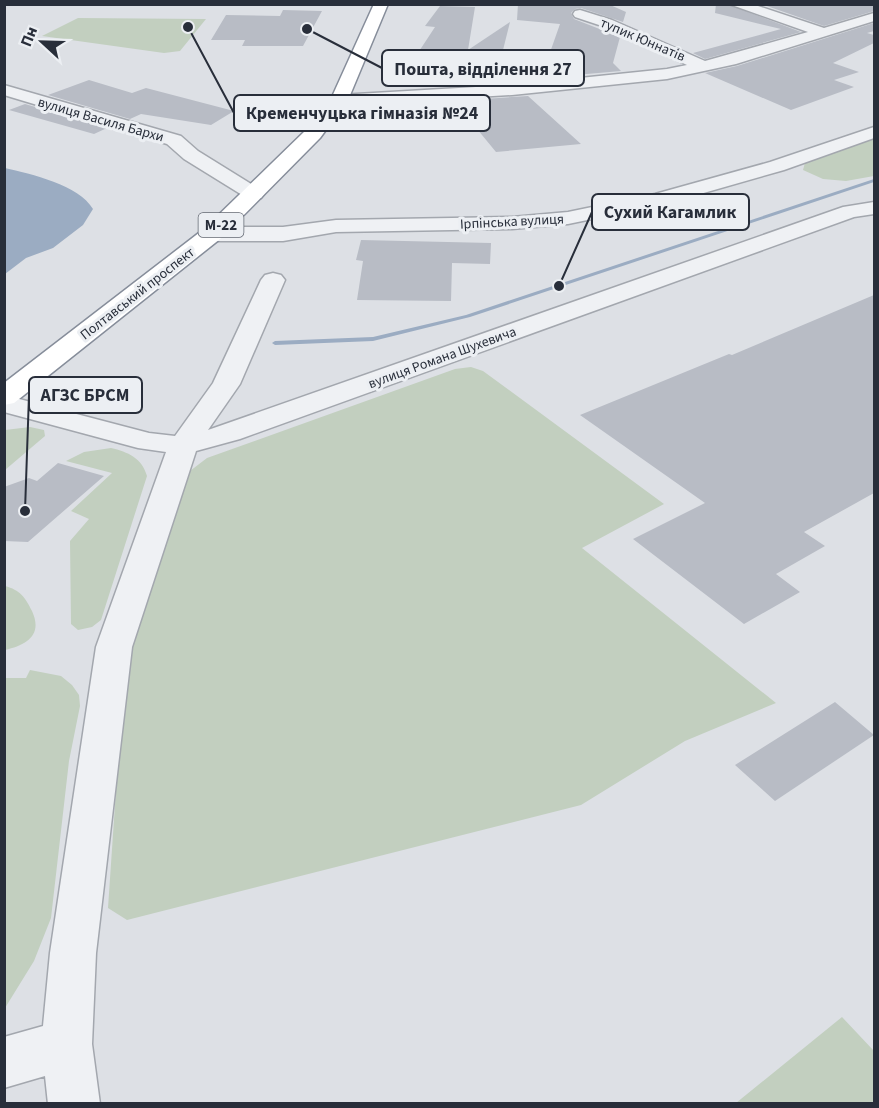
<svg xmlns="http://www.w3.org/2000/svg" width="879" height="1108" font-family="'Source Sans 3',sans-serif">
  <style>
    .green { fill: #c2cfbf }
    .water { fill: #9bacc2 }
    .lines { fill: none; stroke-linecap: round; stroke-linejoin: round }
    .stream { fill: #9bacc2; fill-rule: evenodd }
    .building { fill: #b8bcc5 }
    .minor-casing { stroke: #a3a7ae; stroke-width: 3 }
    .highway-casing { stroke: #868d9a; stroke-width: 3 }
    .minor { fill: #eff1f4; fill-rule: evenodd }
    .highway { fill: #fff; fill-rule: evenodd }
    .labels { text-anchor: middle; stroke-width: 6; stroke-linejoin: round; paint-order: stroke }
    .far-street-label { font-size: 14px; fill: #282e3a; stroke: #eceff3 }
    .shield { fill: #eceff3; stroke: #636872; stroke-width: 1.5 }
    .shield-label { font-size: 15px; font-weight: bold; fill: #282e3a }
    .leader { fill: none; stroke: #282e3a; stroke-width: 2 }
    .callout-dot { fill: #282e3a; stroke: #eceff3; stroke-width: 2 }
    .callout { fill: #eceff3; stroke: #282e3a; stroke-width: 2 }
    .callout-label { font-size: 18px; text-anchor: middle; font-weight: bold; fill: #282e3a }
  </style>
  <rect width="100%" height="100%" fill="#dde0e5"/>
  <path class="green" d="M78,18L206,19L180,51L164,53L42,36Z
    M874,136V176L846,181L823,179L803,170L806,159Z
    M471,367L483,371L664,504L582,548L776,703L685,741L581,805L127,920L108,908L123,687L146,582L179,490L190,471L207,458L455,369Z
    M30,427L44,430L45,436L5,470V430Z
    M111,448C128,452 142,458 147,476L101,620L92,627L78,630L71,624L70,541L89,519L71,511L112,473L66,461L84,452Z
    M5,586C20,590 25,597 32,611C43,635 27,645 5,650Z
    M30,670L61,676L72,685L79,695L80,706L69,761L51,918L34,961L5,1008V678H26Z
    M842,1017L874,1051V1103H736Z"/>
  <path class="water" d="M5,168C31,174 79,185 93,209L83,225L53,248L26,258L5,274Z"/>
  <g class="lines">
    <path class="stream" d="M874,179V182L470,317L373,341L275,345L272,343L275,341L373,337L466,315Z"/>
  </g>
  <path class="building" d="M518,4H608L626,12L623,22L581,8L575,9L571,13L574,19L620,37L613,63L621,71L541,78L560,24L517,20Z
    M716,4H727L801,32L705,59L693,53L781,29L715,13Z
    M761,4H874V11L824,26Z
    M440,6L475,7L468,50L510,22L497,74L503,73L514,83L441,87L406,84L422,66L410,65L435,27L425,26Z
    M283,10L322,11L303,46H242L245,40H211L226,15L280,16Z
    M874,23V31L867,33L874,35V43L833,63L859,72L834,80L854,87L791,110L705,73L737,66Z
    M89,80L132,93L146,88L234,111L211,125L141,114L130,119L48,95Z
    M528,96L581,144L496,152L454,101Z
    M25,104L107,128L94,134L9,110Z
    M361,240L491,243L490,264L452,263L451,301L357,300L363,261L356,260Z
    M874,295V493L804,532L825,546L776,574L800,592L744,624L633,539L705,503L580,415L729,354L732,355Z
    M58,463L104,476L28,542L4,541V487L29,478L37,481Z
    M835,702L874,735L775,801L735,765Z"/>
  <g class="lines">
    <defs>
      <path id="minor" d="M729,4H752L824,28L874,13V21L736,64L667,79L512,95L339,105L333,104L330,100L333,96L339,95L512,85L667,69L687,65L602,26L575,17L573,14L575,11L580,10L612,20L705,61L808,32Z
        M4,85L181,136L198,151L261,190L264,194L261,198H247L184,159L167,144L4,95Z
        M874,127V138L784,170L665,204L568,224L512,229L336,232L283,241H212L204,239L201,234L204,229L212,227H283L336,220L512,217L568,212L655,194L770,162Z
        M874,202V214L854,217L240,439L196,451L132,647L96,953L92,1044L100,1104H48L45,1076L4,1088V1037L43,1026L50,953L96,647L166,452L138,448L4,412V395L149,433L175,436L213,383L261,280L265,275L273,273L281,275L285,280L240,384L208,430L843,207Z"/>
      <path id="highway" d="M374,4H388L348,100L320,138L220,239L14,403L4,405V383L204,229L306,130L331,99Z"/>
    </defs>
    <use href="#minor" class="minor-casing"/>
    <use href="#highway" class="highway-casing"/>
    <use href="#minor" class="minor"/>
    <use href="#highway" class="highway"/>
  </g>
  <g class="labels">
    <g class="far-street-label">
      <text transform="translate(643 39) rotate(23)" y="5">тупик Юннатів</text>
      <text transform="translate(101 119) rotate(16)" y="5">вулиця Василя Бархи</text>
      <text transform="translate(512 221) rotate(-3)" y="5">Ірпінська вулиця</text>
      <text transform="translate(137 293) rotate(-38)" y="5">Полтавський проспект</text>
      <text transform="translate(442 357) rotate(-20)" y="5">вулиця Романа Шухевича</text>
    </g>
    <rect class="shield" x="198.5" y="213" width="45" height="24" rx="4.5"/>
    <g class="shield-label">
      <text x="221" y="230">М-22</text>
    </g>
  </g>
  <path class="leader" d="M307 29L382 68M188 27L234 113M559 286L592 212M25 511L29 395"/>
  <g class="callout-dot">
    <circle cx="307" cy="29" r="6"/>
    <circle cx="188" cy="27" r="6"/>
    <circle cx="559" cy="286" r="6"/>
    <circle cx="25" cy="511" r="6"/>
  </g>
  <g class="callout">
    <rect x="382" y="50" width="202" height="36" rx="6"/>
    <rect x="234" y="95" width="256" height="36" rx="6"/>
    <rect x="592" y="194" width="157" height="36" rx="6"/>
    <rect x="29" y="377" width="113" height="36" rx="6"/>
  </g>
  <g class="callout-label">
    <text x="483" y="75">Пошта, відділення 27</text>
    <text x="362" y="119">Кременчуцька гімназія №24</text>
    <text x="670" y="218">Сухий Кагамлик</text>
    <text x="85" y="401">АГЗС БРСМ</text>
  </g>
  <rect width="879" height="1108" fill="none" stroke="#282e3a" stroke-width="12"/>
  <g transform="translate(42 42) rotate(292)" stroke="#eceff3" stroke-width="4.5" paint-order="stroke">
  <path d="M0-4.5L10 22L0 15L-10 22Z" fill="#282e3a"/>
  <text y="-9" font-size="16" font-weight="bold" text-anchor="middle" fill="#282e3a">Пн</text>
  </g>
</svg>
